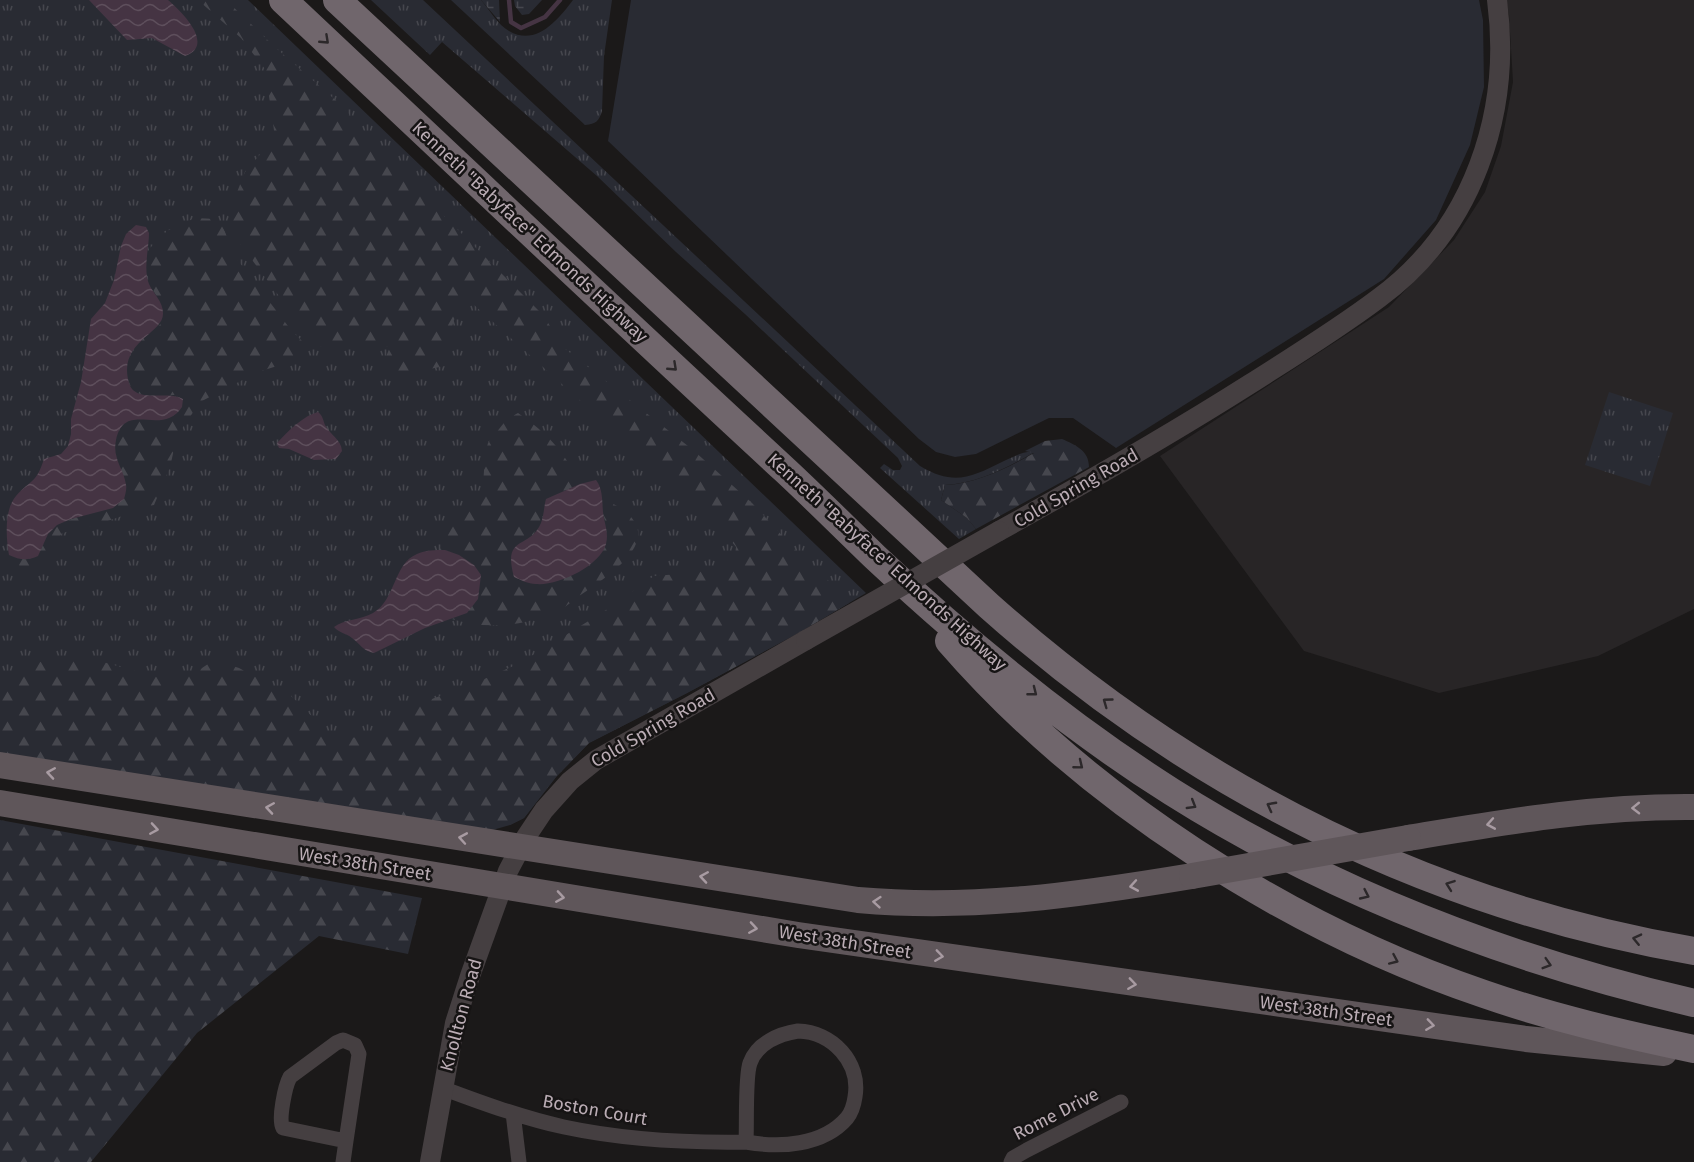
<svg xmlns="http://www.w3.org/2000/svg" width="1694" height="1162" font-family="'Fira Sans',sans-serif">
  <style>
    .built { fill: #282526 }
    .grass { fill: url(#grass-tufts) }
    .forest { fill: url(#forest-firs) }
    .wetland { fill: url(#wetland-marsh) }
    .pitch { fill: #292b33 }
    .water { fill: url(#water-waves) }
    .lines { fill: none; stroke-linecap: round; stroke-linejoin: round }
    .stream { stroke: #453443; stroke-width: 4.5 }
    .minor { stroke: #453f41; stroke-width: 15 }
    .tertiary { stroke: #453f41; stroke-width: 20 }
    .primary { stroke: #5f565a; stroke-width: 26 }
    .motorway { stroke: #70666c; stroke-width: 28 }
    .tertiary-bridge { stroke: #453f41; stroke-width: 20 }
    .primary-bridge { stroke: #5f565a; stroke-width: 26 }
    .oneway { stroke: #2c282a }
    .oneway2 { stroke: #a89ba2 }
    .labels { text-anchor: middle; stroke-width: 5; stroke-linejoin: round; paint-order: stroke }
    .street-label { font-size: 18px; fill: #baacb4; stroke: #161414 }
  </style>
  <defs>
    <pattern id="grass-tufts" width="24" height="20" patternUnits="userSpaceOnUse" patternTransform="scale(1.5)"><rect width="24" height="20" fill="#292b33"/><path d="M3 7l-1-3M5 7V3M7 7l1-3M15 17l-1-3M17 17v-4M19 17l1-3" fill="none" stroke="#46474e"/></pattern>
    <pattern id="forest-firs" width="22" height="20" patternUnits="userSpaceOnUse" patternTransform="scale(1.5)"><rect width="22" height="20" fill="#292b33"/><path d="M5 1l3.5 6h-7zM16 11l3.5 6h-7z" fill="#46474e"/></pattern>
    <pattern id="wetland-marsh" width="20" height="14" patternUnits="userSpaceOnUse" patternTransform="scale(1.5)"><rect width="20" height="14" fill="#292b33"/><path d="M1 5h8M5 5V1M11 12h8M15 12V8" fill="none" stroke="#46474e"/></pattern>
    <pattern id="water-waves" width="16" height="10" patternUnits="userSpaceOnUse" patternTransform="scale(1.5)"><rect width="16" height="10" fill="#453443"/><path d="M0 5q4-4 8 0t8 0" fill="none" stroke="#5e4f5c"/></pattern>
  </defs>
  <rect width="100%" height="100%" fill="#1b1919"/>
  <path class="built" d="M1506,0H1694V609L1598,656L1439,693L1304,651L1160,456L1389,307L1454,240L1485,192L1501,146L1513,82L1509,15Z"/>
  <path class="grass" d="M0,0H248L866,593L800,632L687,693L589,743L556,777L524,818L510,825L0,756Z
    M371,0H423L920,466C954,486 970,478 1004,461C1015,456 1023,451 1035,452C1006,468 979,483 945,485L941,500L967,518L976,529L959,539L880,468L884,464L893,470H900L902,466L898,458L745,314L676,252L597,176L442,42L430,55Z
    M451,0H481C489,9 498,25 509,31C536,47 558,20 573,0H612L604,56L602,111C599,121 596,124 585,125Z
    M1609,392L1673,413L1650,486L1585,465Z"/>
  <path class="forest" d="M198,0H226L277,49L340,104L402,174L543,315L564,348L693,450L752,503L811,567L838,588L849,603L800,632L687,693L589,743L556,777L524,818L510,825L489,831L0,756V707L2,706L0,680L20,668L50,659L96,660L160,678L193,674L214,660L239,668L291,696L334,738L370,737L415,705L471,685L520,663L600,614L654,576L692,573L734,565L736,547L716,523L463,295L453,323L445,366L414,372L379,374L390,347L345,345L317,347L241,245L228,215L245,172L275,137L265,69L241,38Z
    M195,218L216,219L223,226L233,254L291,330L302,341L301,356L293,361L258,372L200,402L177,436L170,467L154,505L96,525L62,533L50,551L46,565C32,568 16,571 9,555L28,560L38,556C57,511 74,522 113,508C115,497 119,483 120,471C120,465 116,459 116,453C115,436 121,421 139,420C157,419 162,425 179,412L175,395C166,395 150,398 142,395C136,393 131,388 129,382C122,356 141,338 161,324L159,300L148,282L149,249L167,231Z
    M518,413C547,433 565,452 580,484L546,499C541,520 540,535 516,544L526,583C553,587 577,573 599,559L608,529L603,515L602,498C616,505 635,514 638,531C641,556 600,581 582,594C575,599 567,606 560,610C551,614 539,618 529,621C505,627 476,627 452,619L467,613L474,565L459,555L440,550L447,530L458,521L483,487L485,454L488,443L507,419Z
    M1062,439C1075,445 1089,450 1089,467L976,529L967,518L941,500L945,485C978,483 1005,469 1034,453L1025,451L1045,441Z
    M0,820L422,898L408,954L319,936L197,1033L91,1162H0Z"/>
  <path class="wetland" d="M481,0H499L500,22Z
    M514,0H542L529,14L522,15L515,6Z"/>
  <path class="pitch" d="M631,0H1479L1483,20L1484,87L1470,145L1436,220L1384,279L1116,448L1073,418H1049L976,454L955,457L936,452L919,439L608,141Z"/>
  <path class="water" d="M89,0H168C181,11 216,45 185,56L152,38L127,40Z
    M136,225L146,227L149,233C149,248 143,269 149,284C153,293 163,302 163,313C164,334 117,341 129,383C135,404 167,390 183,399L182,407C162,438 125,399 116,440C112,459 124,469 126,485C127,489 125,495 124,499L113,508L71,519L57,525L48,534L38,556C27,561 20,560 9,555C6,538 4,510 16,496C31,479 36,484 44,459L61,454L68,446L71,434V419L81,382L91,319L105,303L114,280L121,246L126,234Z
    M318,412C323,416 323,420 325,425C330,435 341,439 342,451L336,459L314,460L289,449L279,448L277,443C288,431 303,416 318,412Z
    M596,480C603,489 602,501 603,512C604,523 609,532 606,544C600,566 558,586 536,584C528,584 521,580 514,577C502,534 530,550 541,523C544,515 544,506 546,499L580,484Z
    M445,550L459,555L474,565L481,575L478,599L467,613L425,628L374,653C363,651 360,644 352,638C346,633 339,633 334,627C344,619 361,620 373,613C396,600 393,564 417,554C425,550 436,550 445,550Z"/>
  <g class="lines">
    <path class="stream" d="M509,0L511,22L521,28L545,17L560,0"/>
    <path class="minor" d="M798,1031C832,1032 861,1062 855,1097C854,1104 851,1113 847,1118C823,1146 779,1148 746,1142C747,1125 745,1076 750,1063C757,1043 779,1034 798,1031Z
      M343,1040L355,1045L359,1054L346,1141L283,1128C278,1120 285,1086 290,1077L336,1043Z
      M442,1088C482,1103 523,1118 564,1127C625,1140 685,1143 746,1142
      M513,1113L519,1162
      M343,1162L346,1141
      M1011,1162L1013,1158L1027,1150L1121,1102"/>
    <path class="tertiary" d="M999,531C1084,484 1168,436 1250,384C1294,356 1338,329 1379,298C1473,229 1512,113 1497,0
      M430,1162L455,1023L470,976L508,871L526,837L544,810L570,781L596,760L806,640"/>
    <path class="primary" d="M0,765L858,900C974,910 1078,895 1192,876
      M0,803L798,935L1526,1039L1664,1053
      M1408,838C1505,822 1595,806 1694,807"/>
    <path class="motorway" d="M283,0C450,157 617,315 786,471C816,499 845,528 875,557C967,643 1066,725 1172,792C1332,893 1510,960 1694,1003
      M337,0L989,606C1191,786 1427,905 1694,951
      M949,641C1085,798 1288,928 1484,994C1553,1018 1623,1034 1694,1049"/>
    <path class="tertiary-bridge" d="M806,640L999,531"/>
    <path class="primary-bridge" d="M1192,876L1408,838"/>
  </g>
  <defs><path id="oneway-chevron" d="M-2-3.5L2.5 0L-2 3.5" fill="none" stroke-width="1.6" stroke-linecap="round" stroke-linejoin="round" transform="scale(1.5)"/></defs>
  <g class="oneway">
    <use href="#oneway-chevron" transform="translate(325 40) rotate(43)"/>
    <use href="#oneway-chevron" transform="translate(673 367) rotate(43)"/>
    <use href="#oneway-chevron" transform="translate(1033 692) rotate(38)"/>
    <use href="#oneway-chevron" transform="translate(1107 702) rotate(-144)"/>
    <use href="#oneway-chevron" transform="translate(1079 765) rotate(39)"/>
    <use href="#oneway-chevron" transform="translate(1192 805) rotate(31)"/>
    <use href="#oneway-chevron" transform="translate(1271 806) rotate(-152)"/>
    <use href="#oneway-chevron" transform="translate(1450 885) rotate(-160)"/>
    <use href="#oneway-chevron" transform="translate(1365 895) rotate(25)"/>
    <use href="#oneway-chevron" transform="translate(1637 939) rotate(-167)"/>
    <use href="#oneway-chevron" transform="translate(1394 960) rotate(24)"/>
    <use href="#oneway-chevron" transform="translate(1547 964) rotate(17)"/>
  </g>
  <g class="oneway2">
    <use href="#oneway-chevron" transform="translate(51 773) rotate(-171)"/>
    <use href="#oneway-chevron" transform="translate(270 808) rotate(-171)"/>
    <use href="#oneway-chevron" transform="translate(1636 808) rotate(179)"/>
    <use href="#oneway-chevron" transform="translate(1491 824) rotate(170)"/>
    <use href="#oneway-chevron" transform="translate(154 829) rotate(9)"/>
    <use href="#oneway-chevron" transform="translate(463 838) rotate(-170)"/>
    <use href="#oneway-chevron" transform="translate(704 877) rotate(-171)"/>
    <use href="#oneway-chevron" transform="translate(1134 886) rotate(170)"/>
    <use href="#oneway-chevron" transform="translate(560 897) rotate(9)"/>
    <use href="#oneway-chevron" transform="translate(877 902) rotate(-175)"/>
    <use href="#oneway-chevron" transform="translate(753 928) rotate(9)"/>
    <use href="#oneway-chevron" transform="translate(939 956) rotate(8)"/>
    <use href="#oneway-chevron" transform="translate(1132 984) rotate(8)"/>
    <use href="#oneway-chevron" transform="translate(1430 1025) rotate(8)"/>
  </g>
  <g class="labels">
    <g class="street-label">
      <text transform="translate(530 232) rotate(43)" y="6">Kenneth "Babyface" Edmonds Highway</text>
      <text transform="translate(1076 488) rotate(-30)" y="6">Cold Spring Road</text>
      <text transform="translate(887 562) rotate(42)" y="6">Kenneth "Babyface" Edmonds Highway</text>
      <text transform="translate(653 728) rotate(-30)" y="6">Cold Spring Road</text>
      <text transform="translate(365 864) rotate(9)" y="6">West 38th Street</text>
      <text transform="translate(845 942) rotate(9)" y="6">West 38th Street</text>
      <text transform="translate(1326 1011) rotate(8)" y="6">West 38th Street</text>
      <text transform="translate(461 1015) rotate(-75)" y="6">Knollton Road</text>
      <text transform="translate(595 1110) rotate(10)" y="6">Boston Court</text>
      <text transform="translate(1056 1114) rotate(-27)" y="6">Rome Drive</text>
    </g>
  </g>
</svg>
